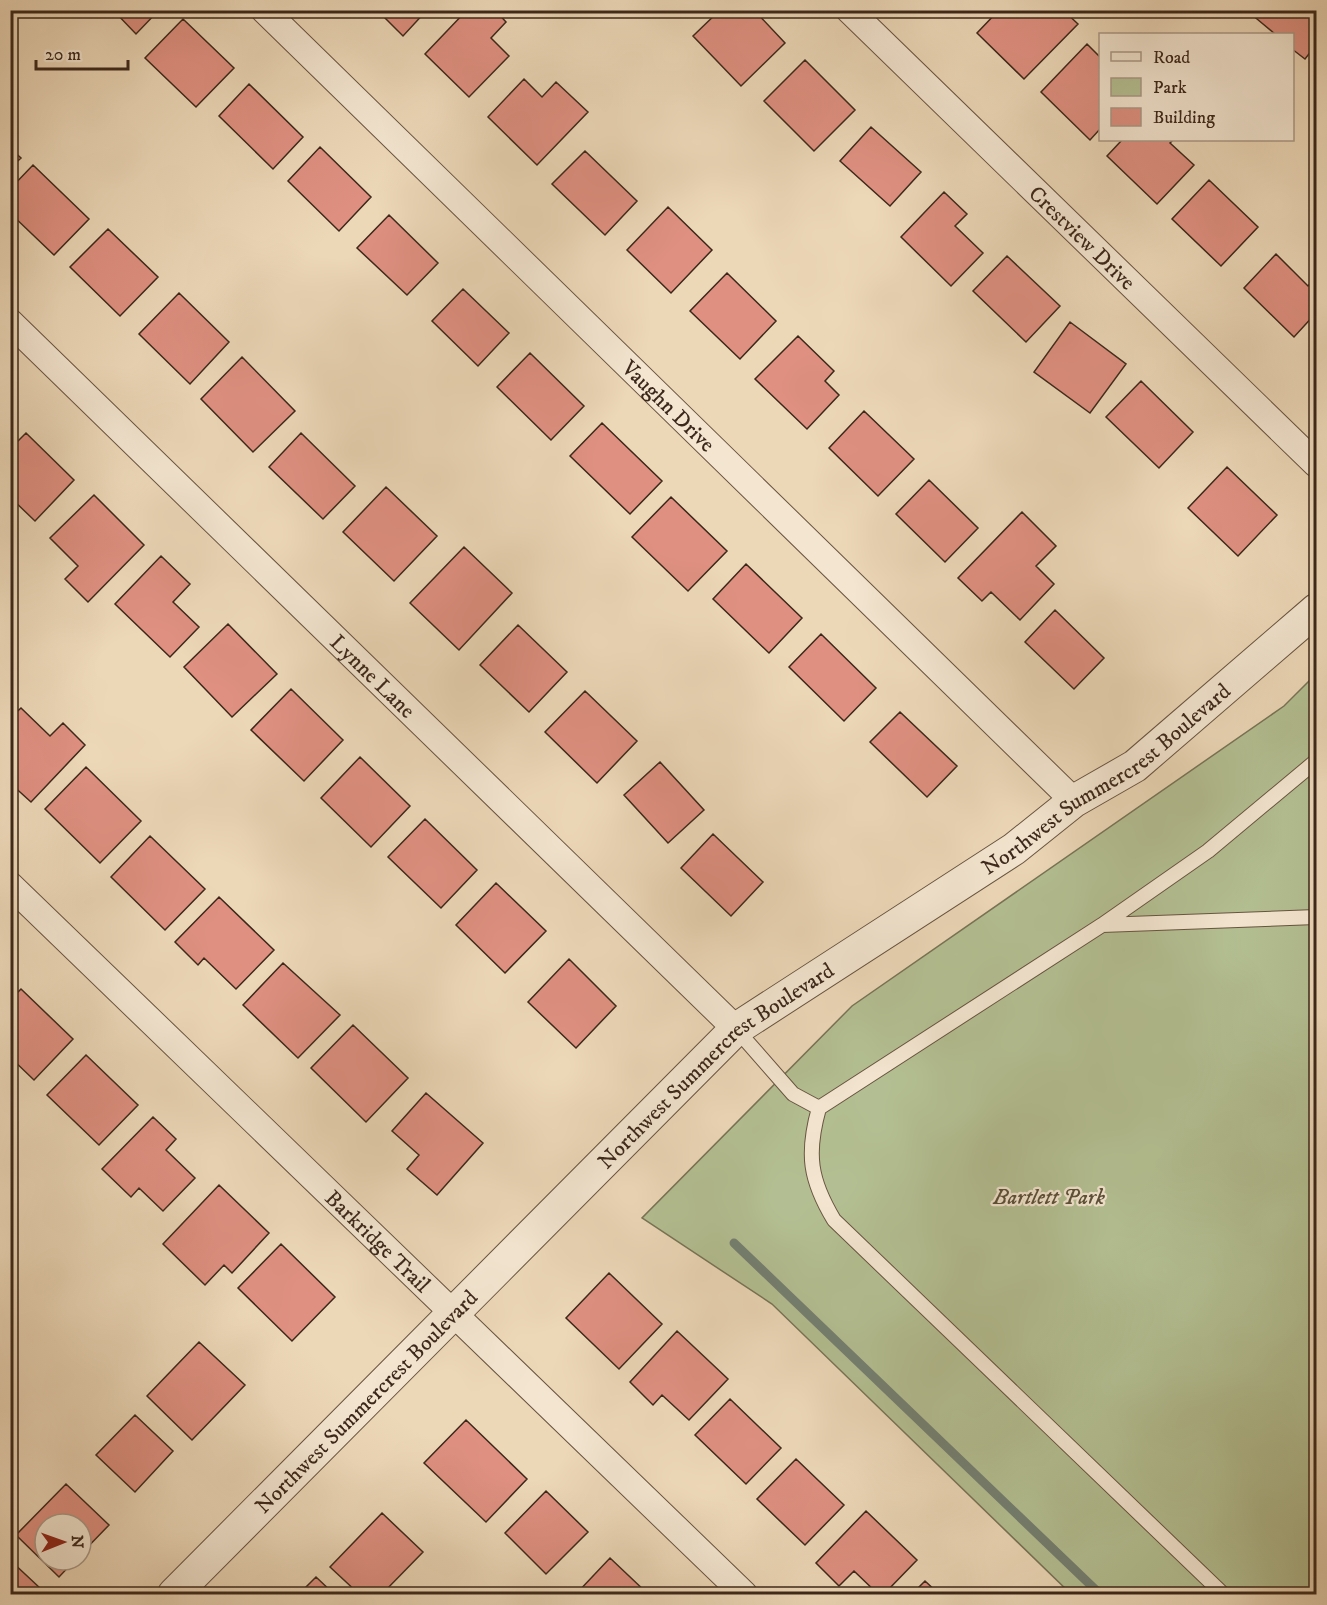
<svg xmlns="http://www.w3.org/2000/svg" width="1327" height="1605" font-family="'IM FELL DW Pica',serif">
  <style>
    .green { fill: #b3bf92; stroke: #787456; stroke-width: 1.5 }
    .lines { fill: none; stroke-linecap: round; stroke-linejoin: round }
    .stream { stroke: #748072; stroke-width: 9 }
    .building { fill: #df9081; stroke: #3c281a; stroke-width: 1.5 }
    .service-casing { stroke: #685441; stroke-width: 16 }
    .minor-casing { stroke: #685441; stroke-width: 28 }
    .tertiary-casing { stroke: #685441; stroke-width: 34 }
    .service { stroke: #f3e5d0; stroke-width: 14 }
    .minor { stroke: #f3e5d0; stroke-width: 26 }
    .tertiary { stroke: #f3e5d0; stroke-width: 32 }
    .labels { text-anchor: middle; stroke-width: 4.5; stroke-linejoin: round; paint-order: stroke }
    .street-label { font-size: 22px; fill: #3c281a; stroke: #f3e5d0 }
    .park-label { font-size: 22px; font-style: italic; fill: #5a4e38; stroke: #f3e5d0 }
  </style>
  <rect width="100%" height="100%" fill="#ecd7b7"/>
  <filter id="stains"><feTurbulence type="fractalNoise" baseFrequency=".00333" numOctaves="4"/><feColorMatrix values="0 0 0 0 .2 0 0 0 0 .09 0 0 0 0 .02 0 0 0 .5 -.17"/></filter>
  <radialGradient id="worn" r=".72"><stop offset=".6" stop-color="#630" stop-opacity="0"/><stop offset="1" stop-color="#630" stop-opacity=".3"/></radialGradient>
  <path class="green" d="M1316,674V1594H1071L772,1304L642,1218L852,1006L1284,706Z"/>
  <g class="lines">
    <path class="stream" d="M734,1243L1100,1594"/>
  </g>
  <path class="building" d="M113,10H159L136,34Z
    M377,10H427L403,36Z
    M467,10H495L506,22L491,38L509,56L469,97L425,54Z
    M720,10H754L785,43L741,86L693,36Z
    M999,10H1063L1078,24L1024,79L977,33Z
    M1254,10H1316V45L1305,59L1292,49V34H1275L1251,14Z
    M183,19L234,68L196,107L145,58Z
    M1087,44L1100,57V129L1090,140L1041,92Z
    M805,60L855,110L814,151L764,101Z
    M524,79L542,97L556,82L588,112L537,165L488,117Z
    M249,84L303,137L273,169L219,116Z
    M871,127L921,172L890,206L840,161Z
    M1122,140H1173L1170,143L1194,165L1157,204L1107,156Z
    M320,147L371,197L339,231L288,181Z
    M10,148L21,158L10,168Z
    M585,151L637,201L605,235L552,184Z
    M33,165L89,219L54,255L10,213V189Z
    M1209,180L1258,227L1221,266L1172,219Z
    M944,192L967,214L955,226L983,253L951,286L901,237Z
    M668,207L712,250L671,293L627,250Z
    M389,215L438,263L407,295L357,248Z
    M108,229L158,277L120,316L70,267Z
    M1276,254L1308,286L1316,277V313L1294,337L1244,288Z
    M1007,256L1060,306L1026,342L973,291Z
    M727,273L776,321L740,359L690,311Z
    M463,289L509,333L478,366L432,321Z
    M179,293L229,342L190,384L139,334Z
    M1070,322L1126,364L1090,413L1034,372Z
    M798,336L834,371L825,381L839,395L807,429L755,379Z
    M530,353L584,406L551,440L497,387Z
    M242,357L295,411L253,452L201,399Z
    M1141,381L1193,432L1159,468L1106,417Z
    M864,411L914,459L878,496L829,448Z
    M602,423L662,481L630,514L570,456Z
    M26,433L74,480L35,521L10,497V449Z
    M301,433L355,486L323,519L269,467Z
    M1227,467L1277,515L1238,556L1188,508Z
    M929,480L978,528L945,562L896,514Z
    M386,487L437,536L394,581L343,532Z
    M94,495L144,545L88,602L65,579L78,566L50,538Z
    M671,497L727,551L688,591L632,537Z
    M1022,512L1056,546L1036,566L1054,584L1020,620L991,592L982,601L958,578Z
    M464,547L512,593L459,650L410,603Z
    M161,556L190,584L173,602L199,627L170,657L115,604Z
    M746,564L802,618L769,653L713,599Z
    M1055,610L1104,658L1074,689L1025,642Z
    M228,624L277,674L232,717L184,667Z
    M518,625L567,672L529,712L480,665Z
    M821,634L876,688L844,721L789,667Z
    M291,689L343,740L304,781L251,730Z
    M585,691L637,741L597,783L545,732Z
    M21,708L50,736L63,723L85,745L31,802L10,783V718Z
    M900,712L957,766L927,797L870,742Z
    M360,757L410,806L371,847L321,798Z
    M660,762L704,810L668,843L624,795Z
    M86,767L141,821L100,863L45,809Z
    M425,819L477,870L441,908L388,857Z
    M713,834L763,882L731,916L681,868Z
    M150,836L205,889L165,930L111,877Z
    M496,883L546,931L505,973L456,925Z
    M219,897L274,950L236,989L204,958L198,965L175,942Z
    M569,959L616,1006L576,1048L528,1002Z
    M283,963L340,1015L298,1058L243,1005Z
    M21,989L73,1039L34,1080L10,1057V1000Z
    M353,1025L408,1078L366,1122L311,1068Z
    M86,1055L138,1105L99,1145L47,1095Z
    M426,1093L483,1143L437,1195L407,1169L419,1155L392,1131Z
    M153,1117L176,1139L166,1150L195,1178L163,1211L139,1188L131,1197L102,1169Z
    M219,1185L269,1233L232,1273L224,1265L205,1285L163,1244Z
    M281,1244L335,1297L292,1341L238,1288Z
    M609,1273L662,1324L619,1369L566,1318Z
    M677,1331L728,1379L689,1420L662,1395L653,1405L630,1382Z
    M199,1342L245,1385L192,1440L147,1396Z
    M730,1399L781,1448L746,1484L695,1435Z
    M135,1415L173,1451L135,1492L96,1455Z
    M466,1420L527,1479L486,1522L424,1463Z
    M796,1459L844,1505L805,1545L757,1499Z
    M66,1484L109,1525L81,1554V1524H45V1560H75L59,1577L16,1535Z
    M546,1491L588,1532L546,1574L505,1533Z
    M866,1511L917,1560L884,1594H878L854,1571L839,1586L816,1563Z
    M382,1513L423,1552L382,1594H359L330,1567Z
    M610,1558L648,1594H576Z
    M10,1560L41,1589L36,1594H10Z
    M316,1577L334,1594H299Z
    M925,1581L939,1594H912Z"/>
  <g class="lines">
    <defs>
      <path id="service" d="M1102,925L1208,851L1316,761
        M736,1029L793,1094L819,1108
        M1223,1594L834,1220C810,1180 806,1154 819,1108L1102,925L1316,917"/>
      <g id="minor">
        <path id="s1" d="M264,10L1074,801"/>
        <path id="s2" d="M849,10L1316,464"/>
        <path id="s3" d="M10,322L736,1029"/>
        <path id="s4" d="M10,885L744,1594"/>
      </g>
      <g id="tertiary">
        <path id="s5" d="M174,1594L736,1029L1014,849L1074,801L1135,766L1316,610"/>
      </g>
    </defs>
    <use href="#service" class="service-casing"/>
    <use href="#minor" class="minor-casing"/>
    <use href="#tertiary" class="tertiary-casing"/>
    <use href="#service" class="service"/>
    <use href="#minor" class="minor"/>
    <use href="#tertiary" class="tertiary"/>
  </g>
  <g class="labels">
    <g class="street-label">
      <text dy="8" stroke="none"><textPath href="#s2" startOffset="326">Crestview Drive</textPath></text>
      <text dy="8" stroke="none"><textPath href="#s1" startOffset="566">Vaughn Drive</textPath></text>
      <text dy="8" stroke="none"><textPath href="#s3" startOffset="507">Lynne Lane</textPath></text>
      <text dy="8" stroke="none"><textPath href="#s5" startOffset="1244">Northwest Summercrest Boulevard</textPath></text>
      <text dy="8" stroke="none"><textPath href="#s5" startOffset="758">Northwest Summercrest Boulevard</textPath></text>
      <text dy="8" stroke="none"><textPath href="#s4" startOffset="512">Barkridge Trail</textPath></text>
      <text dy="8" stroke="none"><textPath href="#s5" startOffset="272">Northwest Summercrest Boulevard</textPath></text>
    </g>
    <g class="park-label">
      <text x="1049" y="1204">Bartlett Park</text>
    </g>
  </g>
  <rect width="1327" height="1605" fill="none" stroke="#ecd7b7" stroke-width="36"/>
  <rect x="12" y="12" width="1303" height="1581" fill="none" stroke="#3c281a" stroke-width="3"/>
  <rect x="18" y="18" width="1291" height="1569" fill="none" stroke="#3c281a" stroke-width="1.5"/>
  <rect x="1099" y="33" width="195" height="108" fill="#f3e5d0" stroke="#aa9987" stroke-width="1.5"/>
  <rect x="1111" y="52" width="30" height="9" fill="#f3e5d0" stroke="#aa9987" stroke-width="1.5"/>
  <text x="1153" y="63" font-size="18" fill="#3c281a">Road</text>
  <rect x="1111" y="78" width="30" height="18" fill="#b3bf92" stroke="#aa9987" stroke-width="1.5"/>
  <text x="1153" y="93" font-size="18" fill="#3c281a">Park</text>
  <rect x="1111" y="108" width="30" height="18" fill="#df9081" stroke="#aa9987" stroke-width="1.5"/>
  <text x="1153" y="123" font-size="18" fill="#3c281a">Building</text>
  <g transform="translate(63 1542) rotate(89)"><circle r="28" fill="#f3e5d0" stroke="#aa9987" stroke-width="1.5"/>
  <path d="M0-4.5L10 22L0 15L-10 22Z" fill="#8f2418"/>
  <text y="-9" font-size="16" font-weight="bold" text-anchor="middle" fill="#3c281a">N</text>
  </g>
  <path d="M36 60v9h92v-9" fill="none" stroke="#3c281a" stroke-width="3"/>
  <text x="45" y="60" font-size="18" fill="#3c281a" stroke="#f3e5d0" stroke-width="4.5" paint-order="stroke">20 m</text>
  <rect width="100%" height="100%" filter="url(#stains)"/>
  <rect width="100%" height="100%" fill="url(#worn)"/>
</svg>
